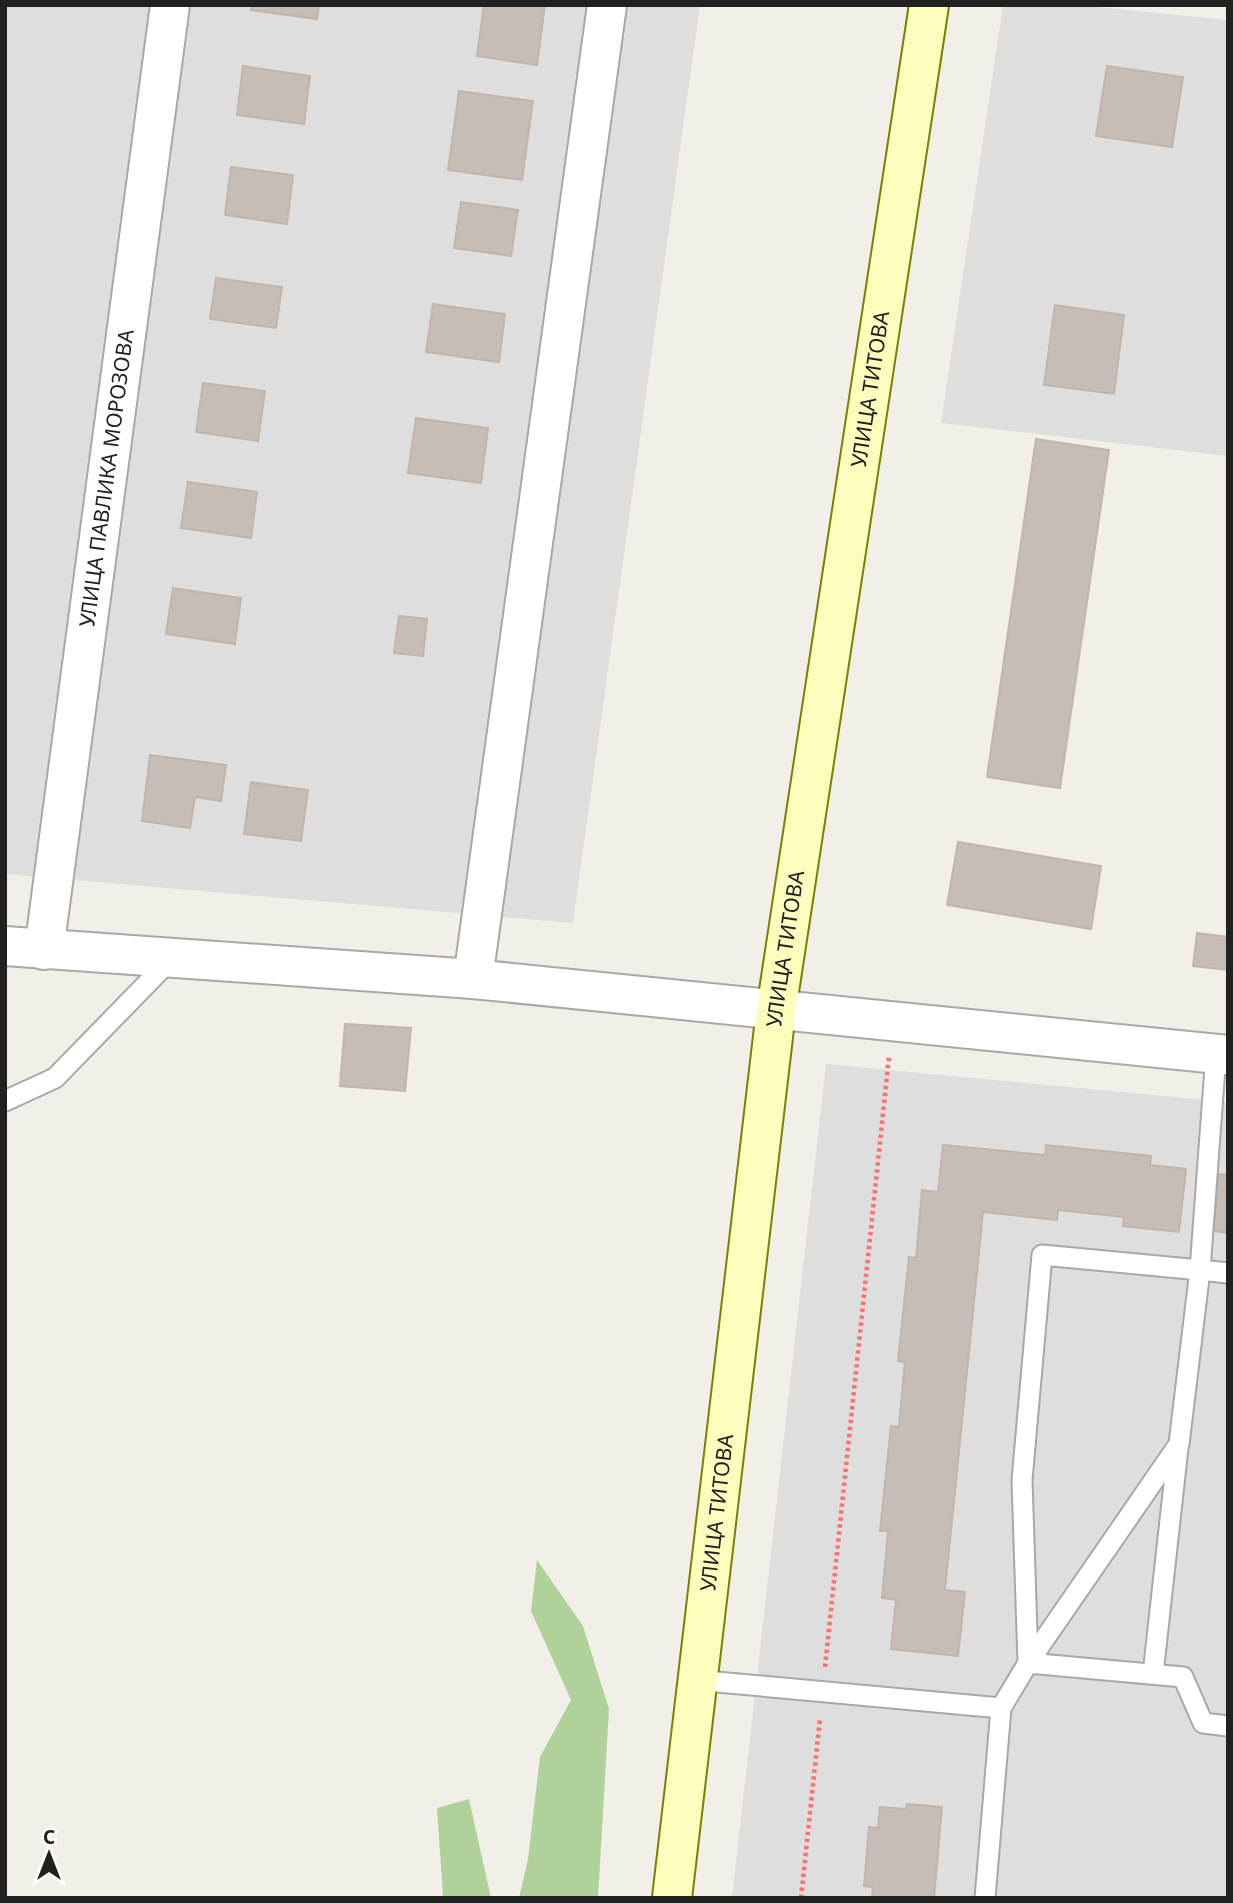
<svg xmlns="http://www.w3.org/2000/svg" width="1233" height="1903" font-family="'Noto Sans',sans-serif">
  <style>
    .residential { fill: #dfdede }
    .forest { fill: #afd29b }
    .building { fill: #c7bdb7; stroke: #c4b4a9; stroke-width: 2 }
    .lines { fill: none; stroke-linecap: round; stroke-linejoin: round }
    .service-casing { stroke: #a8a8a8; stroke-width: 23 }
    .minor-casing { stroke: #a8a8a8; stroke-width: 42 }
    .secondary-casing { stroke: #7a8001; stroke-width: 42 }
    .path { stroke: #ff726c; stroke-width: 4.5; stroke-dasharray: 3.5 3.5; stroke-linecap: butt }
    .service { stroke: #fff; stroke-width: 19 }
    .minor { stroke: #fff; stroke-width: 38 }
    .secondary { stroke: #fcfcbc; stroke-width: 38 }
    .labels { text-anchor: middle; stroke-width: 6; stroke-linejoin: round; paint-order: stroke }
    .street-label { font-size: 21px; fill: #212121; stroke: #fff }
  </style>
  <rect width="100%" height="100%" fill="#f2eee8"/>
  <path class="residential" d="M5,5H700L573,923L5,874Z
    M1003,5H1077L1228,20V456L941,423Z
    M826,1064L1228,1102V1898H732Z"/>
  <path class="forest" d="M537,1560L583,1626L609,1709L598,1898H519L528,1859L540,1757L571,1700L531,1611Z
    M469,1799L491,1898H439L443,1896L437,1808Z"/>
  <path class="building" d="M252,5H319L317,19L251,10Z
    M484,5H545L537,65L477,56Z
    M243,66L310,76L304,124L237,115Z
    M1107,66L1183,77L1172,147L1096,136Z
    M459,91L533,101L522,180L448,170Z
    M231,167L293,175L287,224L225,215Z
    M461,202L518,210L511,256L454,248Z
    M216,278L282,287L276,328L210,319Z
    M433,304L505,314L499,362L426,352Z
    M1055,305L1124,315L1114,394L1044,385Z
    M203,383L265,391L258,441L196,432Z
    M416,418L488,428L481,483L408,473Z
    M1036,439L1109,450L1060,788L987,777Z
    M188,482L257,492L251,538L181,528Z
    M173,588L241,598L235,644L166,634Z
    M399,616L427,619L423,656L394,653Z
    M150,755L226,765L221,801L195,797L190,828L142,821Z
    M251,782L308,790L301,841L244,834Z
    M958,842L1101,866L1091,929L947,905Z
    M1197,933L1228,937V970L1193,966Z
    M345,1024L411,1028L405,1091L340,1086Z
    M943,1145L1045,1155L1046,1145L1151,1156L1150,1165L1186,1169L1179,1232L1123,1226L1124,1217L1058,1210L1057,1220L983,1212L945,1590L965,1592L958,1656L891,1649L896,1600L882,1598L888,1531H880L891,1426L899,1427L905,1362L898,1361L909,1257L916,1258L922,1190L938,1192Z
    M1219,1174L1228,1175V1233L1213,1231Z
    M907,1804L942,1807L934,1898H872L873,1887L864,1886L869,1827L878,1828L880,1807L906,1809Z"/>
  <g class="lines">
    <defs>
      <path id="service" d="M1216,1054L1200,1270L1042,1255L1022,1480L1028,1663L1183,1677L1203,1723L1228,1726
        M5,1101L55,1078L171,959
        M1153,1674L1178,1448
        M695,1680L1001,1708
        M985,1898L1001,1708L1028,1663L1179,1444L1200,1270L1228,1273"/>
      <g id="minor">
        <path d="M5,946L473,979L1228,1055"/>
        <path id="s1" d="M44,950L170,5"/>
        <path d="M473,979L607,5"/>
      </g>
      <g id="secondary">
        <path id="s2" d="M672,1898L776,1011L929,5"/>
      </g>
    </defs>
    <use href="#service" class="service-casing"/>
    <use href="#minor" class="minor-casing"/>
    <use href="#secondary" class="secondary-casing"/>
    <path class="path" d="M825,1667L889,1056
      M801,1898L820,1718"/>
    <use href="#service" class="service"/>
    <use href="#minor" class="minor"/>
    <use href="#secondary" class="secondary"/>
  </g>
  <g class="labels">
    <g class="street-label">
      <text dy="7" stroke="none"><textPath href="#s2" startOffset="1522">УЛИЦА ТИТОВА</textPath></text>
      <text dy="7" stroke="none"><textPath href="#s1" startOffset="476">УЛИЦА ПАВЛИКА МОРОЗОВА</textPath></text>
      <text dy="7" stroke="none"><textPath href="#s2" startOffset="956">УЛИЦА ТИТОВА</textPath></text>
      <text dy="7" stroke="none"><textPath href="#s2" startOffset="388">УЛИЦА ТИТОВА</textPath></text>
    </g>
  </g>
  <rect width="1233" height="1903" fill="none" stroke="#212121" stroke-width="14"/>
  <g transform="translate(49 1854)" stroke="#ffffff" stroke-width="5" paint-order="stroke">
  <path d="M0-5L12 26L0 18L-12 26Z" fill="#212121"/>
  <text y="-10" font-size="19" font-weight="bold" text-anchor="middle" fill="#212121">С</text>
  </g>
</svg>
